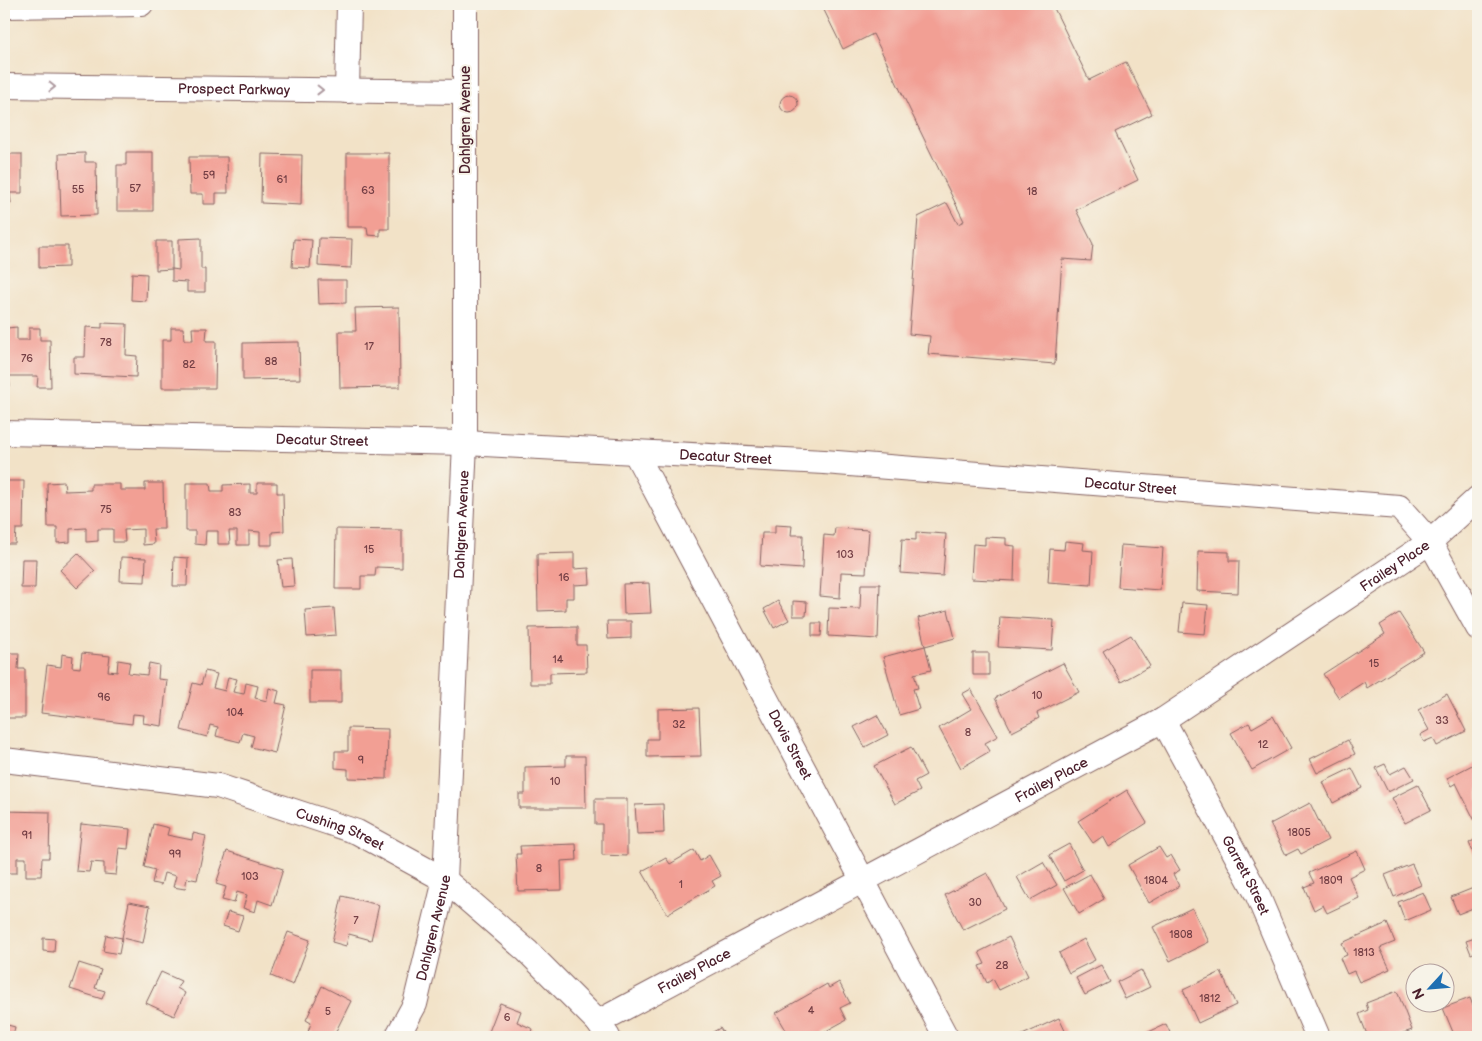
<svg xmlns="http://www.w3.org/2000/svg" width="1482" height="1041" font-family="'Balsamiq Sans',sans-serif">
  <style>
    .building { fill: #f29f94 }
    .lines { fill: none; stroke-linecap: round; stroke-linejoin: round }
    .minor-casing { stroke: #856362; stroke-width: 26 }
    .minor { stroke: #fff; stroke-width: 24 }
    .oneway { stroke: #ae9aa0 }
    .labels { text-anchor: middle; stroke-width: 4; stroke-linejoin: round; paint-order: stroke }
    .number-label { font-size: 11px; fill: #743f45 }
    .street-label { font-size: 14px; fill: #4a1f2b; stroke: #f7f3e8 }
  </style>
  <rect width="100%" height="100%" fill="#f7f3e8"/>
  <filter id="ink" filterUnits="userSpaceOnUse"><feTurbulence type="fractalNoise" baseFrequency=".02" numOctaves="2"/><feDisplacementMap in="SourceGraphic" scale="10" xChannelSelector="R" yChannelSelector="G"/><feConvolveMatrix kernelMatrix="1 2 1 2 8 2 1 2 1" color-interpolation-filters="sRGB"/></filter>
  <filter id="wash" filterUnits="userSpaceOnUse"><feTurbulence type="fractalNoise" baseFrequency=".0096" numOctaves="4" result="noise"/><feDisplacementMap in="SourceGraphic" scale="20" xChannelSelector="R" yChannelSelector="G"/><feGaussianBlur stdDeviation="1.12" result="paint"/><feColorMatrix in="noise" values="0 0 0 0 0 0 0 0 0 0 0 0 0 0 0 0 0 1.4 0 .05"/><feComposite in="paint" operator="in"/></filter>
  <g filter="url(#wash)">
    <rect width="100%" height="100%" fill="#f2e2c7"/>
    <g id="blocks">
      <path class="building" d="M821,4H1052L1089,80L1126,62L1152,114L1115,132L1138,180L1076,210L1093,244L1091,261L1062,259L1055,364L928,354L930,336L909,334L918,217L947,203L958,224L964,221L873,34L843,49Z
        M780 104a9 9 0 1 1 18 0a9 9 0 1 1-18 0Z
        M126,152H153V211H117V165H126Z
        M85,153V162H96L97,215L61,216L59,154Z
        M347,153H389V229H380V236L368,235L367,227H347Z
        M4,154H22V193H10L11,203H4Z
        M262,154L302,155L301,205L261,203Z
        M189,157H227L228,193H216V204H203V194H190Z
        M201,238V269H205V292H187V282L172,281V269L179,270V239Z
        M319,238L352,239L351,268L318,266Z
        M294,239L312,240L310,268L292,267Z
        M156,241H172V269L156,270Z
        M39,246H68V267L39,268Z
        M132,273L147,274L146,301L131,300Z
        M318,280H346V303L319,304Z
        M399,307L400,387L340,388L339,331H356L355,308Z
        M102,323L127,324L126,355L137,356L136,377L74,374V357H85L86,327L102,328Z
        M17,327V340H29V328H40V340H50L51,387H37L38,376H9L10,386H4V341H7V328Z
        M171,328H183L184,340H193L192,328H207L206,341H216L215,388H162V340H171Z
        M299,342L300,379L243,380V343Z
        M4,481H24L23,529H16L15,544H4Z
        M64,482L65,491L91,490V484H120V490H145V483H163L164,529H153L154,544L143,545V529L124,530L125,542H113V529H98V541L86,542V528L70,529V542L57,543V527H48L47,483Z
        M186,483H210L211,491H223V485L250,484V493H257V483H277V493H283L284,531L272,532V545H260V532L249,531V545H237V531H229L230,544H218V531H206L205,545L195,544V531H186Z
        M775,525L792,526L791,535H803L802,569L760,566L762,533H775Z
        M835,528L869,530L866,573L841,572L840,598L820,596L824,535L834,536Z
        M336,529L402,530V568L376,567L375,576H361V589H335Z
        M916,532L946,534L943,576L900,573L902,539L916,540Z
        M985,537L1006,538V545L1015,546L1014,581L971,579L973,544L985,545Z
        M1065,541L1084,543L1083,550L1093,551L1091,585L1048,582L1050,549L1064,550Z
        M1121,545L1163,548L1160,590L1118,587Z
        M1198,551L1229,552V561H1239L1238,593L1197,591Z
        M78,553L95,571L77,588L60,570Z
        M574,553V569L589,568L590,584L574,585V598H566V610L538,611L537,554Z
        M121,557L146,558L145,582L120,581Z
        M174,557L188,558L187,586H173Z
        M22,559H36L35,588H21Z
        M292,559L294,586L281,587L278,560Z
        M649,583L651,613L624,614L623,584Z
        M861,584H880L878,639L828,636L829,608L860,609Z
        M778,601L789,620L774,628L764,609Z
        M793,601L807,602L806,616H793Z
        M1182,603L1208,605L1205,634L1179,632Z
        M334,608L336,635L307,637L305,610Z
        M948,610L955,638L925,646L918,618Z
        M1399,613L1424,652L1367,688L1364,682L1339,698L1323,674L1385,634L1380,625Z
        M1000,617L1054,620L1052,650L998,647Z
        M607,621H631V638L608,639Z
        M812,623H822L821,636H812Z
        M577,627V645H586L587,672L550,673V684H530L529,628Z
        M1131,635L1150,666L1121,682L1103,651Z
        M925,646L931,670L914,674L918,688L913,689L919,709L899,715L883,657Z
        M4,653H19L18,669H25V718H4Z
        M82,653L110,656L108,671L117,672L118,660L130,662L128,673L147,675L149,663L159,665L158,679L167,680L162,726L143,723L144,715L133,714L132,724L41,713L47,665L61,667L62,654L73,656L72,667L80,668Z
        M973,653H989V675H973Z
        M1063,663L1079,692L1037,713L1039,718L1012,732L995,698Z
        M310,670H341V703H310Z
        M205,671L217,674L213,688L225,691L228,677L237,679L233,692L244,694L246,683L258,686L255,698L267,701L269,688L279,691L276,703L286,705L275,753L251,747L254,736L243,733L240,742L216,736L218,727L210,725L207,737L181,730L193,683L201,685Z
        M971,689L998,736L985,743L990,751L961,768L939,728L971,709L962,694Z
        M1447,694L1466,731L1437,746L1433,738L1424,742L1420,735L1429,730L1418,710Z
        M699,708L701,756L647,757V739H658V709Z
        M877,715L888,735L865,747L854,727Z
        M1273,716L1291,748L1252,770L1231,733L1249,723L1252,728Z
        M348,728L388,729L387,779L348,778V769L335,768V751H348Z
        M1348,740L1355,754L1317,773L1310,759Z
        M911,747L926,775L915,781L920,791L895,804L874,766Z
        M566,756H585L586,808H519V794H525V767L566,766Z
        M1478,762V819L1475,821L1456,783L1451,786L1447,778Z
        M1385,764L1390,774L1406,766L1414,779L1388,792L1376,768Z
        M1352,768L1362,788L1333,803L1323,782Z
        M1418,785L1431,810L1405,823L1392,798Z
        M1127,790L1147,823L1109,847L1103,836L1093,843L1078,821Z
        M595,799H627V856L602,855V824H595Z
        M1310,803L1328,840L1301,854L1298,849L1286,855L1270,824Z
        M663,804L664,833L637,834L635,805Z
        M4,811L50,812L49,858H42L41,876H26V858H17V873H4Z
        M81,824L130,829L128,849L119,848L116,875L104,874V863L91,862L89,872L76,871Z
        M153,824L169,828L167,835L192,840L193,833L206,836L197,880L187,878L185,889L173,887L176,876L164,873L161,885L152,883L155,870L144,867Z
        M1478,838V863L1469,843Z
        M576,844L577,860L561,861L562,890L518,891L516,854H521L520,846Z
        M1069,844L1083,870L1064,881L1049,855Z
        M1159,847L1166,858L1171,855L1180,870L1173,874L1179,886L1149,903L1128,865Z
        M694,850L700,861L709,855L721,876L712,881L715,886L667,914L642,871L666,858L670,864Z
        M227,851L283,869L272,905L258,900L255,912L243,908L247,895L237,892L234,903L222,900L226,887L216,884Z
        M1357,851L1365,869L1349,877L1359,898L1327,913L1323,905L1314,910L1304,887L1314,883L1309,873Z
        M1043,862L1057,885L1030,900L1017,877Z
        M1412,864L1421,885L1394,897L1385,875Z
        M987,873L1005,909L963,930L945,895Z
        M1090,874L1104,899L1079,914L1064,888Z
        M1476,887L1478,892V906L1458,914L1451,897Z
        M1423,892L1431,910L1405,921L1398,902Z
        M342,896L379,905L371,940L349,934L346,946L332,942Z
        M129,902L150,906L143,943L122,938Z
        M1192,908L1209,942L1170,961L1153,927Z
        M228,912L243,916L238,931L223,926Z
        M1387,923L1395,942L1380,948L1390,969L1359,982L1354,971L1347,974L1340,958L1347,955L1342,943Z
        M288,932L310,940L293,985L271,976Z
        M106,935L122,938L119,954L103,951Z
        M1009,937L1028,976L999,990L993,979L987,983L979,966L985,964L979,952Z
        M1478,937V951L1471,954L1466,941Z
        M43,938L55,939L54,952L43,951Z
        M1084,939L1095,960L1069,973L1059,953Z
        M79,963L101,970L95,988L105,991L102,999L70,989Z
        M1101,965L1110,982L1085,995L1076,978Z
        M1141,970L1150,987L1125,999L1117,982Z
        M161,972L181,981L177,988L185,993L174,1016L146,1003Z
        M1221,972L1236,1005L1198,1023L1183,990Z
        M839,982L850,1003L840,1008L846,1020L815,1037H790L776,1013L827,984L829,988Z
        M322,986L351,1001L333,1037H318L308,1032L311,1023L306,1020Z
        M1397,991L1412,1030L1392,1037H1380L1379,1035L1368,1037L1359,1014L1368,1010L1366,1003Z
        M1470,998L1478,1019V1037H1455L1443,1008Z
        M500,1003L521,1011L517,1022L533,1029L530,1037H487Z
        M1059,1018L1068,1037H1018Z
        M4,1024L15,1027L13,1036L16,1037H4Z
        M1166,1024L1172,1037H1140V1036Z
        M720,1028L726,1037H704Z"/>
    </g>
  </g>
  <g filter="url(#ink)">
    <use href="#blocks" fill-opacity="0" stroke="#856362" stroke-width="1"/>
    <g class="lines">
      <defs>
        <g id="minor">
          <path d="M4,6L141,4"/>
          <path id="s1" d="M4,86L465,92"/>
          <path d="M347,91L349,4"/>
          <path id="s2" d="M4,433L465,443L635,452L824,462L1399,507L1430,542L1478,628"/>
          <path id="s3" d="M635,452L946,1037"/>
          <path id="s4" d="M1163,720L1257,894L1318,1037"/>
          <path id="s5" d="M4,760L218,786L357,832L445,880L527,951L598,1022L608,1037"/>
          <path id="s6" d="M598,1022L1163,720L1430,542L1478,498"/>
          <path id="s7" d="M397,1037L415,1004L445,880L465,443V4"/>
        </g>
      </defs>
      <use href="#minor" class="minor-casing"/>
      <use href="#minor" class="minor"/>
    </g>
    <defs><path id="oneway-chevron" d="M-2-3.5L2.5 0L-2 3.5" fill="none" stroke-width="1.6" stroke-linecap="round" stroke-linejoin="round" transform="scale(1.25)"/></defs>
    <g class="oneway">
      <use href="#oneway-chevron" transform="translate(52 87) rotate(1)"/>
      <use href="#oneway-chevron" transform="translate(320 90) rotate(1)"/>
    </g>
  </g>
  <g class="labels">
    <g class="number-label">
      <text x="209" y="179">59</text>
      <text x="282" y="183">61</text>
      <text x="135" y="192">57</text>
      <text x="78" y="193">55</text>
      <text x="368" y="194">63</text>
      <text x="1032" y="195">18</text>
      <text x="106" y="346">78</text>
      <text x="369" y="350">17</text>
      <text x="27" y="362">76</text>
      <text x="271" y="365">88</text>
      <text x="189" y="368">82</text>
      <text x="106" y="513">75</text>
      <text x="235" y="516">83</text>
      <text x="369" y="553">15</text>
      <text x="845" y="558">103</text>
      <text x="564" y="581">16</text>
      <text x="558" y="663">14</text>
      <text x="1374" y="667">15</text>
      <text x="1037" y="699">10</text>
      <text x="104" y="701">96</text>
      <text x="235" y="716">104</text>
      <text x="1442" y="724">33</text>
      <text x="679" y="728">32</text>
      <text x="968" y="736">8</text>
      <text x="1263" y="748">12</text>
      <text x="361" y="764">9</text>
      <text x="555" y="785">10</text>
      <text x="1299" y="836">1805</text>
      <text x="27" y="839">91</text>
      <text x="175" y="858">99</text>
      <text x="539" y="872">8</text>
      <text x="250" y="880">103</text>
      <text x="1156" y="884">1804</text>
      <text x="1331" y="884">1809</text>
      <text x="681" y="888">1</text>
      <text x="975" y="906">30</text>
      <text x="356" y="924">7</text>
      <text x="1181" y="938">1808</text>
      <text x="1364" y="956">1813</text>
      <text x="1002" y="969">28</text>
      <text x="1210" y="1002">1812</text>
      <text x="811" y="1014">4</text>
      <text x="328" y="1015">5</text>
      <text x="507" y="1021">6</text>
    </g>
    <g class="street-label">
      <text dy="5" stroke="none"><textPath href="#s1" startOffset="230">Prospect Parkway</textPath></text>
      <text transform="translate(465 120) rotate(-90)" y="5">Dahlgren Avenue</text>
      <text dy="5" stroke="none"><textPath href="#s2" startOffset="318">Decatur Street</textPath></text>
      <text dy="5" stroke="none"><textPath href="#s2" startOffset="722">Decatur Street</textPath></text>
      <text dy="5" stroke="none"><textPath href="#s2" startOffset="1128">Decatur Street</textPath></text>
      <text dy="5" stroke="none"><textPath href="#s7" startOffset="521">Dahlgren Avenue</textPath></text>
      <text dy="5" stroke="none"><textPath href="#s6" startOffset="919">Frailey Place</textPath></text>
      <text dy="5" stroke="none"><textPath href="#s3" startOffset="331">Davis Street</textPath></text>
      <text dy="5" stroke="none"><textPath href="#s6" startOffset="514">Frailey Place</textPath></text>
      <text dy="5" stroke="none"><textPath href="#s5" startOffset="345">Cushing Street</textPath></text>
      <text dy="5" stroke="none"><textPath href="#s4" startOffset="176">Garrett Street</textPath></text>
      <text dy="5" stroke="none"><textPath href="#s7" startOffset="116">Dahlgren Avenue</textPath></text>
      <text dy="5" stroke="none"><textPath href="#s6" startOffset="109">Frailey Place</textPath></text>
    </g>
  </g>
  <rect width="1482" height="1041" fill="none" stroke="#f7f3e8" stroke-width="20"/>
  <g transform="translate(1430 988) rotate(244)"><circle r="24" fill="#f7f3e8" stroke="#b29e9c"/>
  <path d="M0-4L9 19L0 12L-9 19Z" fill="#1f6fb2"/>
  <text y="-8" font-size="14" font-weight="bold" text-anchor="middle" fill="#4a1f2b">N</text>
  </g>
</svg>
